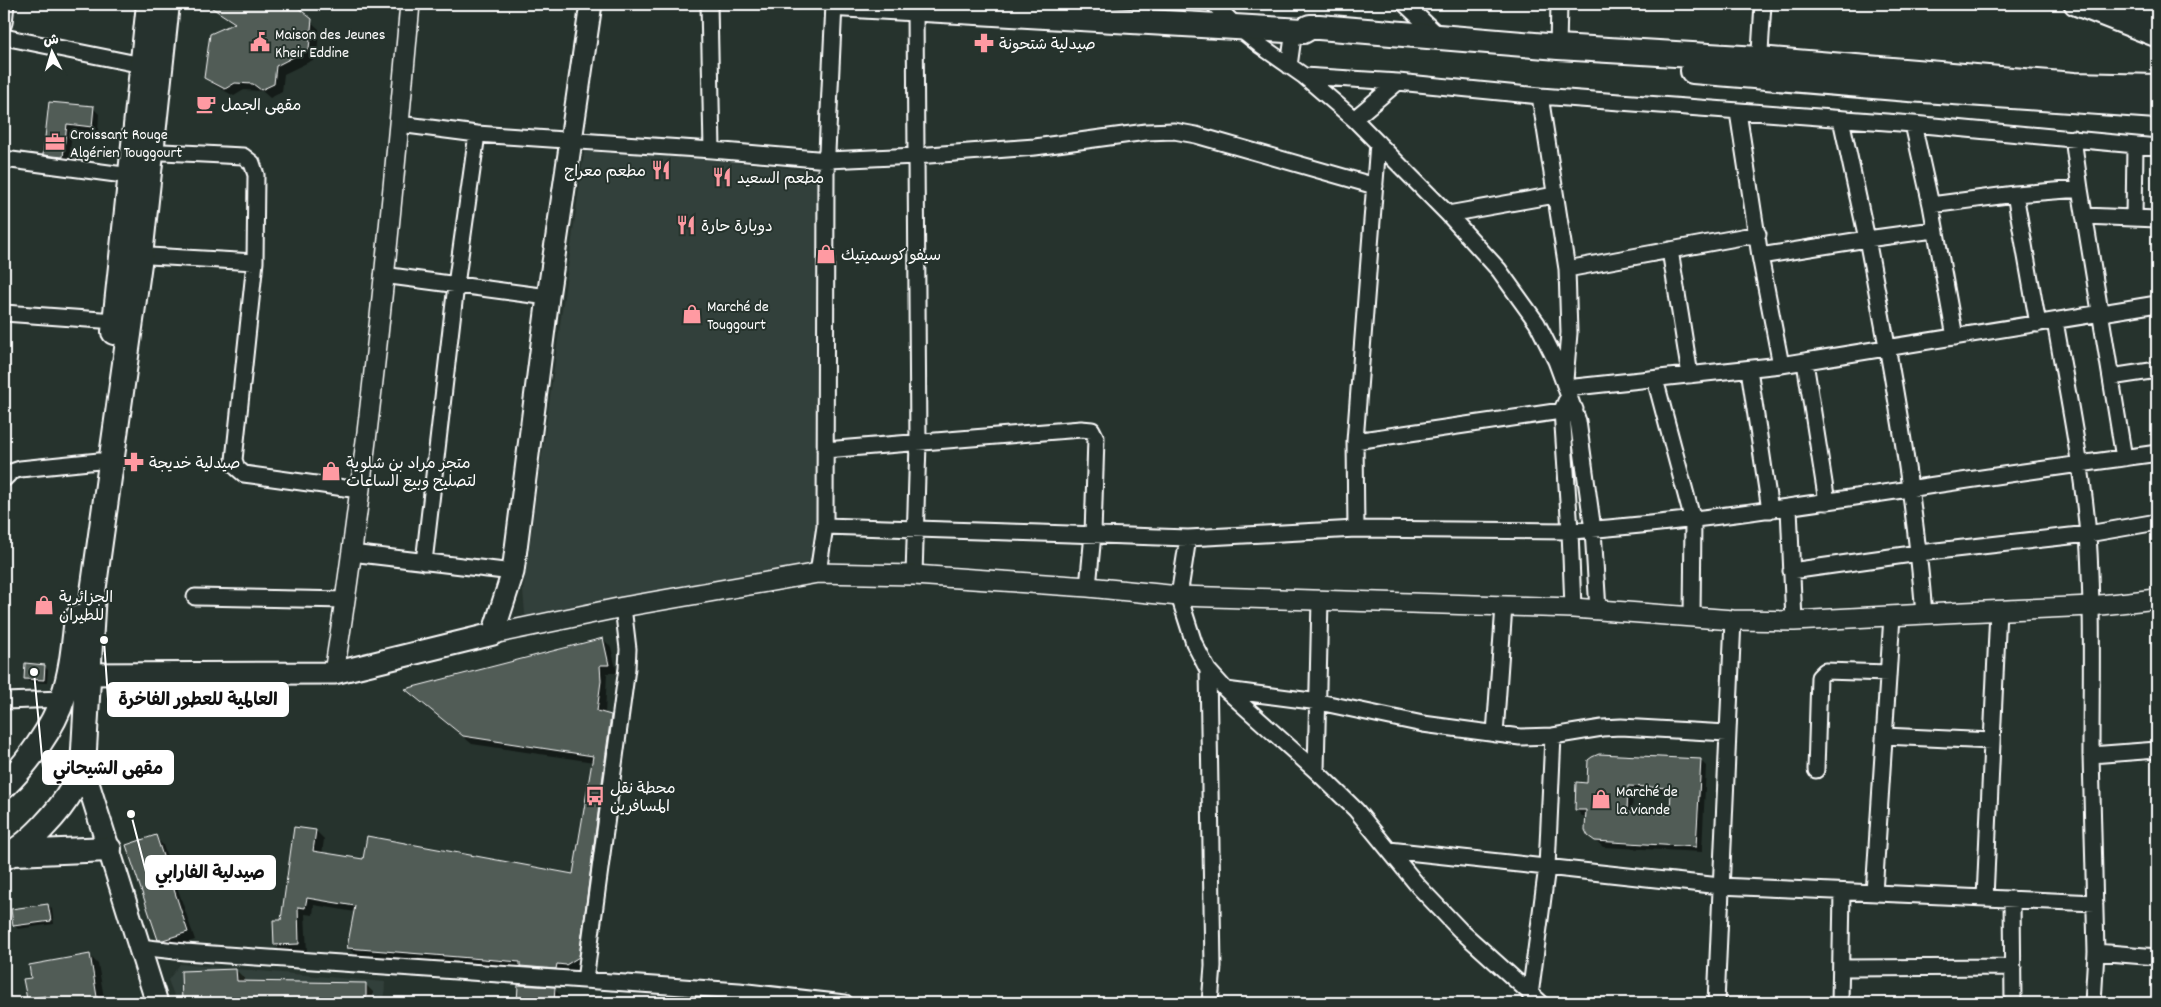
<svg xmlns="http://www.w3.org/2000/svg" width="2161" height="1007" font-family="Dekko,'Playpen Sans Arabic',sans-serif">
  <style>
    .built { fill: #333f3a }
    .shadow { fill: #0007; fill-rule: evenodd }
    .building { fill: #515c57; stroke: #fff; fill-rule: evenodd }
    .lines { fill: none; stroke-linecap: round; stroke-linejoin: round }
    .minor-casing { stroke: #fff; stroke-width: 19 }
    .tertiary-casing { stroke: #fff; stroke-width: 22 }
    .secondary-casing { stroke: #fff; stroke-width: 25 }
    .primary-casing { stroke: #fff; stroke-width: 28 }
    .minor { stroke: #26332d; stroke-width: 15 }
    .tertiary { stroke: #26332d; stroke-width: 19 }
    .secondary { stroke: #26332d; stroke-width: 21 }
    .primary { stroke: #26332d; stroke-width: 24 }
    .labels { text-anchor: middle; stroke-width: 4; stroke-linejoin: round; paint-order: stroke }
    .poi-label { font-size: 16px; fill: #fff; stroke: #26332d; text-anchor: start }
    .leader { fill: none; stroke: #fff; stroke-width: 2 }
    .callout-dot { fill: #fff; stroke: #26332d; stroke-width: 2 }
    .callout { fill: #fff; stroke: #fff; stroke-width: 2 }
    .callout-label { font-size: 18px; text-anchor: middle; font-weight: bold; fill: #111 }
  </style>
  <rect width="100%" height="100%" fill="#26332d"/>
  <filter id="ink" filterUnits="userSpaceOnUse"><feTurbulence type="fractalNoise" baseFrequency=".02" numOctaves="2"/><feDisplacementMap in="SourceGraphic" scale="10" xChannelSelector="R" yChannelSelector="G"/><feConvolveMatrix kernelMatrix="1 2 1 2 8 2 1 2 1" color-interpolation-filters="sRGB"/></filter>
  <g filter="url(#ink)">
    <path class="built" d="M585,146L824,172L823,512L809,573L526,627L523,590Z
      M180,964L385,982L384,1003H177L168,980Z"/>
    <path class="shadow" d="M214,4H301L300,12L319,29L317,58L284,74L282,92L270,98L262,91L244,90L234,96L214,85L206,77L235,24L214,8Z
      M50,103L93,108L99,114L98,132L72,130L69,163L51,160L45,154Z
      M603,639L611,647L617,673H607L605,715L611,716L619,724L586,965L575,972L356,955L348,948L355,912L314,905L313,915L305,914L307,952L283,953L275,945L316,831L324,839L322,854L364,860L574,875L594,762L472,744L415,697Z
      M44,666L48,670L47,683L29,682L25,678Z
      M1700,760L1706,766L1702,852L1603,847L1589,835L1587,816H1582L1576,809L1589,784ZM1633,791L1672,793L1671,815L1632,813Z
      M155,837L163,845L195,940L172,948L167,947L159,939Z
      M48,905L52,909L54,924L18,929L14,925Z
      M90,956L98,964L105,1003H33L28,998L33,979Z
      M236,970L244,978V983L365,984L373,992V1003H184L182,972Z
      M519,986L554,989L562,997V1003H518Z"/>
    <path class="building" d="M206,4H293L312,19L309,49L276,66L274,84L261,90L253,84L235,83L225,89L204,78L210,34L235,23Z
      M49,102L94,106L92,127L67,124L63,157L43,155Z
      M603,638L609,665H600L601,681L597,711L611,715L579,957L566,965L557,964L556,969L520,966V962L347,948L355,906L307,898L305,908L298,907L299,944L274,945L273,920H281L294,827L316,830L313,851L363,859L367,836L573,874L593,756L463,736L405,689Z
      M25,663L45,665L44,680L24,679Z
      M1599,754L1701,759L1696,847L1595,841L1588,836L1585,830L1586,810H1575L1576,782L1587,783L1588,760L1592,757ZM1628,786L1671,788L1670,814L1627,812Z
      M156,835L188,932L163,940H158L126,845Z
      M48,904L51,921L13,926L11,909Z
      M90,954L98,1003H46L45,996L27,999L23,979L31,978L29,965Z
      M236,969L237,981L366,983V1003H182L181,971Z
      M518,985L555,987L554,1003H517Z"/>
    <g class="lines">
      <defs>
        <path id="minor" d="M709,4L712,150
          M1214,4L1236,26L1261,46L1304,76L1398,82L1540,96L1913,124L2157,147
          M1405,4L1439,36
          M4,23L6,4
          M4,37L142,65
          M1558,47L1559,4
          M1289,66L1294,30
          M1759,67L1763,4
          M1304,76L1354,119L1448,214L1499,270L1537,323L1556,361L1578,421L1593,530L1598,610
          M1540,96L1567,269L1569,333L1565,380
          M1738,112L1760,256L1781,365
          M1354,119L1398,82
          M399,124L477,134L712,150L828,160L916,156L1035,147L1146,132L1174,131L1196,135L1375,186
          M1913,124L1931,205L1955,337
          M2073,138L2080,189L2124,458
          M143,151L243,156L252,163L256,175L255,262
          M4,159L131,176
          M2015,194L2038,324
          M1931,205L2015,194L2080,189
          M1448,214L1555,195
          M2084,216L2157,219
          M2134,218L2135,145
          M1670,250L1690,375
          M132,255L255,262L234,460L237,468L244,474L359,490
          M1760,256L1867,239L1841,119
          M1567,269L1758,234
          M383,275L548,297
          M4,313L115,321
          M2055,321C2067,392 2082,463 2088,535C2093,608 2091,682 2091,755
          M1805,362L1827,502
          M1749,369L1770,510
          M2111,377L2157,370
          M1655,379L1693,521L1692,616
          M1566,388L1781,365L2157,304
          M1566,401L1562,410L1570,531L1573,608
          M1355,441L1575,409
          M825,450L1081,429L1092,430L1096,438L1093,534L1088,587
          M4,479L11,472L20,469L99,461
          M1789,508L1794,621
          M825,526L1188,538
          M1356,529L1355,441L1378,143
          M351,553L513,572
          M424,562L456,285L477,134
          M1791,571L1919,553L2088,534L2157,522
          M818,573L825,526L826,173L834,4
          M914,575L918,443L915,9
          M195,597L346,600
          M1924,614C1914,488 1891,364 1867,239L1934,230
          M1208,670L1213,966L1210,1003
          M1226,690L1319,702L1423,724L1520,737L1553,736L1602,728L1621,727L1727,733
          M4,701L63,699
          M1495,734L1504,606
          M1884,736L1992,741
          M2157,750L2091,755L2096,952L2157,957
          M1816,770L1819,677L1825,671L1888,673
          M1316,771L1320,600
          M1389,850L1720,886L2095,903
          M1874,893L1892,616
          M1985,898L1998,610
          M2012,899L2013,1003
          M139,947L185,952L739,991L845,1003
          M1841,968L2013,967
          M585,980L627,668L628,649L623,607
          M1530,995L1547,867L1553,736
          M1541,1003L1460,930L1419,887L1356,810L1316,771L1226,690L1208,670L1194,643L1179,596L1188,538L1356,529L1570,531C1684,523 1796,506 1909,489C1992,476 2075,465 2157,453
          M1716,1003L1733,620
          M1840,1003L1842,892
          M2093,1003L2096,952"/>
        <path id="tertiary" d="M493,634L623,607L818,573L914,575L1088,587L1179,596L1573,608L1733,620L1794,621L1964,612L2091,606L2157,599
          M334,673C369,452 390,226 410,4"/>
        <path id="secondary" d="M2075,4L2157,36
          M2120,4L2157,19
          M72,674L334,673L493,634L513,572L548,297L591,4
          M83,767L157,1003"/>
        <path id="primary" d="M837,4L1303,31L1310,27H1319L1558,47L1759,59L2074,85L2157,87
          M1693,71L1909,89L2157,106
          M114,332L149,4
          M4,786C26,765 54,727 63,697C72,672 74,644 77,618
          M14,853L109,849
          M4,857C28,847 60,811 73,788C77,782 80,774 83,767L93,592L140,256L167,4"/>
      </defs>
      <use href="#minor" class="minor-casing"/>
      <use href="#tertiary" class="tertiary-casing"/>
      <use href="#secondary" class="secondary-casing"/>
      <use href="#primary" class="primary-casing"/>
      <use href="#minor" class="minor"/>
      <use href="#tertiary" class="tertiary"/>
      <use href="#secondary" class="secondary"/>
      <use href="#primary" class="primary"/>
    </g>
  </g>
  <defs>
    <symbol id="civic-bare" viewBox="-9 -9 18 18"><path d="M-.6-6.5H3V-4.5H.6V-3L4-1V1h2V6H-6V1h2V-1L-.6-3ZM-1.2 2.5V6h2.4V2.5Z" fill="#ff9aa2" stroke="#26332d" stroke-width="2.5" paint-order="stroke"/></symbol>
    <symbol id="pharmacy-bare" viewBox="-9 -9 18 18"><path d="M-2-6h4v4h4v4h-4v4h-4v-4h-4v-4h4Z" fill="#ff9aa2" stroke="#26332d" stroke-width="2.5" paint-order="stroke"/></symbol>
    <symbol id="cafe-bare" viewBox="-9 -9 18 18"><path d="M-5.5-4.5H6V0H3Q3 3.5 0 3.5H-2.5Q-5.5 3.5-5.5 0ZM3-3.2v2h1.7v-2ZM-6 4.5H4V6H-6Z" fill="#ff9aa2" stroke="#26332d" stroke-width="2.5" paint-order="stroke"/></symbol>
    <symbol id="office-bare" viewBox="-9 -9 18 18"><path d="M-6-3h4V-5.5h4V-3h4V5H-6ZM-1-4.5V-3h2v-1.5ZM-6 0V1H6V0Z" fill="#ff9aa2" stroke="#26332d" stroke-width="2.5" paint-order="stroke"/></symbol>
    <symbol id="restaurant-bare" viewBox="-9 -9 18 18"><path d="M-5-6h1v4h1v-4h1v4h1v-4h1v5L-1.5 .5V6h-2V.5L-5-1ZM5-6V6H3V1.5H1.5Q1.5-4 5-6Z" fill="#ff9aa2" stroke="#26332d" stroke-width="2.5" paint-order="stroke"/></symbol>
    <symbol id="shop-bare" viewBox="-9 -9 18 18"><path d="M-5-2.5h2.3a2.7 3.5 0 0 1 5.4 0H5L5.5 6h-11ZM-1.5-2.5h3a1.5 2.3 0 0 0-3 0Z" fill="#ff9aa2" stroke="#26332d" stroke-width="2.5" paint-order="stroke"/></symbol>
    <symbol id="bus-bare" viewBox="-9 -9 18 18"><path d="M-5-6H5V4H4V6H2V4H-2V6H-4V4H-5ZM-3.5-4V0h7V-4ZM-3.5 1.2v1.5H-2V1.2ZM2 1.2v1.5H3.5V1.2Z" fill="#ff9aa2" stroke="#26332d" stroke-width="2.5" paint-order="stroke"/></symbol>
  </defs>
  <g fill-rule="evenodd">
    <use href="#civic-bare" x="246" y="28" width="28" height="28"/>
    <use href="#pharmacy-bare" x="970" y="29" width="28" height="28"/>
    <use href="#cafe-bare" x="192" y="90" width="28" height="28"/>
    <use href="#office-bare" x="41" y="128" width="28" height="28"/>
    <use href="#restaurant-bare" x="647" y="156" width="28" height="28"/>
    <use href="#restaurant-bare" x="708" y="163" width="28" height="28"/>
    <use href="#restaurant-bare" x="672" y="211" width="28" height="28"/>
    <use href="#shop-bare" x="812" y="240" width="28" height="28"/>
    <use href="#shop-bare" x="678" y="300" width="28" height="28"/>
    <use href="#pharmacy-bare" x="120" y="448" width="28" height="28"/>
    <use href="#shop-bare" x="317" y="457" width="28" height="28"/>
    <use href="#shop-bare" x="30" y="591" width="28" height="28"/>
    <use href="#bus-bare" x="581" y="782" width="28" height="28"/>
    <use href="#shop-bare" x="1587" y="785" width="28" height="28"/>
  </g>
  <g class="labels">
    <g class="poi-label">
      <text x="275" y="39">Maison des Jeunes<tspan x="275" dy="18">Kheir Eddine</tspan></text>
      <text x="999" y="49">صيدلية شتحونة</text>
      <text x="221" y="110">مقهى الجمل</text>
      <text x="70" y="139">Croissant Rouge<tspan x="70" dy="18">Algérien Touggourt</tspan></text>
      <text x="646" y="176" text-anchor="end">مطعم معراج</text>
      <text x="737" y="183">مطعم السعيد</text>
      <text x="701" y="231">دوبارة حارة</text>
      <text x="841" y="260">سيفو كوسميتيك</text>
      <text x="707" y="311">Marché de<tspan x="707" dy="18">Touggourt</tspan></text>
      <text x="149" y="468">صيدلية خديجة</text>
      <text x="346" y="468">متجر مراد بن شلوية<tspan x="346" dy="18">لتصليح وبيع الساعات</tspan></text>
      <text x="59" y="602">الجزائرية<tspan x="59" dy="18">للطيران</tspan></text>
      <text x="610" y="793">محطة نقل<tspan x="610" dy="18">المسافرين</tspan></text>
      <text x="1616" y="796">Marché de<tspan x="1616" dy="18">la viande</tspan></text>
    </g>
  </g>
  <path class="leader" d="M104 640L108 699M34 672L43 768M131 814L146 872"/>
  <g class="callout-dot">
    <circle cx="104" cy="640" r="5"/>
    <circle cx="34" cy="672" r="5"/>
    <circle cx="131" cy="814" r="5"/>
  </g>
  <g class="callout">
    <rect x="108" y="683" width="180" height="33" rx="5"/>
    <rect x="43" y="751" width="130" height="33" rx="5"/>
    <rect x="146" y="856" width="129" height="33" rx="5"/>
  </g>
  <g class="callout-label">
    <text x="198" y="705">العالمية للعطور الفاخرة</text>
    <text x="108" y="774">مقهى الشيحاني</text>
    <text x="210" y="878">صيدلية الفارابي</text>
  </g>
  <rect width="2161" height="1007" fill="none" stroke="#26332d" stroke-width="20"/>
  <rect x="10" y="10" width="2141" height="987" fill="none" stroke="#fff" stroke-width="2" filter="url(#ink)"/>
  <g transform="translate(52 52) rotate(355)" stroke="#26332d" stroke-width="4" paint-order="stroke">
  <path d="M0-4L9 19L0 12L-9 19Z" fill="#ffffff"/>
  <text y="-8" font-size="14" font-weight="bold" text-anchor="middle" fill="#ffffff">ش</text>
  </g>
</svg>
